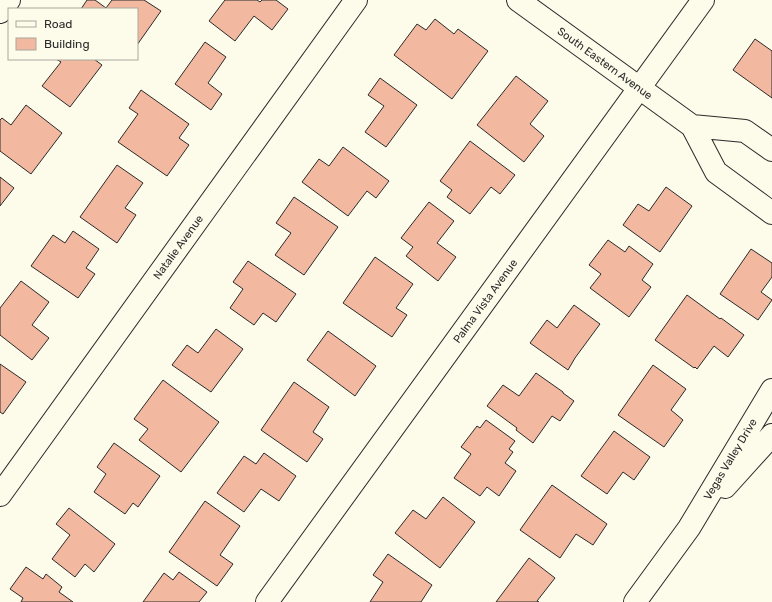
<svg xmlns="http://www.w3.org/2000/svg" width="772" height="602" font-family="Rubik,sans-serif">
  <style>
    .building { fill: #f2b8a0; stroke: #2b2b2b }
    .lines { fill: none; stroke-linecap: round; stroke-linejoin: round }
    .minor-casing { stroke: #2b2b2b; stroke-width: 24 }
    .major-casing { stroke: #2b2b2b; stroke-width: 24 }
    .minor { stroke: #fdfbea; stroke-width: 22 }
    .major { stroke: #fdfbea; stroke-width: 22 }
    .labels { text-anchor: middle; stroke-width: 3; stroke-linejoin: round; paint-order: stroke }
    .street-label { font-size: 11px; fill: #2b2b2b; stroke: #fdfbea }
  </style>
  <rect width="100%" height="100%" fill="#fdfbea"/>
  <path class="building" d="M87,0H95L106,8L112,0H144L161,11L137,45V9H81Z
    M225,0H257L260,2L262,0H276L288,9L272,30L254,16L235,41L209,21Z
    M435,19L454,34L458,29L488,51L452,99L394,55L417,24L426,30Z
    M755,39L772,51V98L733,70Z
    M205,42L226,57L208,83L222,94L211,110L175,84Z
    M56,59H94L102,65L70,107L42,86L61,62Z
    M516,76L548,101L530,124L544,136L524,162L477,125Z
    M380,78L417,105L386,147L365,132L384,106L368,95Z
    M141,90L189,124L179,138L189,145L167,176L118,142L138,114L129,108Z
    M26,105L62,133L31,174L0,151V120L2,118L11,125Z
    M470,141L515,175L500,194L491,187L470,214L447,197L452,190L440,181Z
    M343,147L389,181L376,198L367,191L348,216L302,182L319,159L329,166Z
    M117,165L143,183L125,208L136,215L117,243L80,217Z
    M0,177L14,188L0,206Z
    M666,187L692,206L660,252L623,225L638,204L649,211Z
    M294,197L338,227L304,275L275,255L291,233L276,223Z
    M429,202L454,221L437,243L456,257L438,281L406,256L413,247L401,238Z
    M73,231L99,249L86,268L95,274L78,298L31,266L53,235L65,243Z
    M608,240L625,252L629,246L653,264L642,280L651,287L629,317L590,288L601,274L589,265Z
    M751,249L772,263V277L761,292L772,300L758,320L720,294Z
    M375,257L413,284L396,308L407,315L392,337L343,303Z
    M248,261L296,294L276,322L263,313L254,325L230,308L243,289L233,282Z
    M21,281L49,302L32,325L49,338L32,360L0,335V308Z
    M687,295L720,319L721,318L744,335L728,357L714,346L697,369L695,367L694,368L655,340Z
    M574,305L600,324L575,358L568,370L530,343L547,320L557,328Z
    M216,329L243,349L211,392L172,365L187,345L198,353Z
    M328,331L376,366L355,396L307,360Z
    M0,364L26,382L3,414L0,412Z
    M653,365L686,389L671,410L683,420L664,447L618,415Z
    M536,373L563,392V393L574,401L560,421L552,416L533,443L516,430L517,428L487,406L503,385L519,396Z
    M163,380L219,422L181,472L139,440L148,429L134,419Z
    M294,382L329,407L313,432L323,439L307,462L261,430Z
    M486,420L515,441L509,449L513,452L505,463L516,471L499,496L487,487L480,496L454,478L471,454L461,447L477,426L480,428Z
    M614,431L650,457L634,480L623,472L607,494L581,476Z
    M114,443L160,476L138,507L133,503L125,514L94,492L106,474L97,467Z
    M264,453L296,476L279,501L261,489L244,512L217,493L244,456L256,464Z
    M552,485L607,524L593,545L576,534L560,558L520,530Z
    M443,497L475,522L440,568L395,533L413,510L426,519Z
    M205,501L240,526L220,555L233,564L217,586L169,552Z
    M69,508L115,544L94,572L85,564L75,577L52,559L70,535L56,524Z
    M388,554L432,585L421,602H370L383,582L373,575Z
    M529,558L555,578L537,601L539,602H496Z
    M26,567L43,579L46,574L62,587L59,592L73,602H21L23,598L10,589Z
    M179,572L207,592L199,602H143L164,573L173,580Z"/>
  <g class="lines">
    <defs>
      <path id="minor" d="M0,12L9,0
        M725,487L772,435
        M0,495L356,0
        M267,602L703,0
        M635,602L689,528L772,390"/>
      <path id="major" d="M518,0L692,126L716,172L772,213
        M692,126L745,131L772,150"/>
    </defs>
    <use href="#minor" class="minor-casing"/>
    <use href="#major" class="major-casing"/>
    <use href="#minor" class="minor"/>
    <use href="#major" class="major"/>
  </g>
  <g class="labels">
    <g class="street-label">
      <text transform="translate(605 63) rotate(36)" y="4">South Eastern Avenue</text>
      <text transform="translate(178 247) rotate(-54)" y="4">Natalie Avenue</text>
      <text transform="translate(485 301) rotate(-54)" y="4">Palma Vista Avenue</text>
      <text transform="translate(730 459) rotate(-59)" y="4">Vegas Valley Drive</text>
    </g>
  </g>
  <rect x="8" y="8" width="130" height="52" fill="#fdfbea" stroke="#a9a89e"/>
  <rect x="16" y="21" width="20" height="6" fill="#fdfbea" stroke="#a9a89e"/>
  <text x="44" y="28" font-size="12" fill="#2b2b2b">Road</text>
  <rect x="16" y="38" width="20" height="12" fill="#f2b8a0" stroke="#a9a89e"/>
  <text x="44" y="48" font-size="12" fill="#2b2b2b">Building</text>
</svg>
